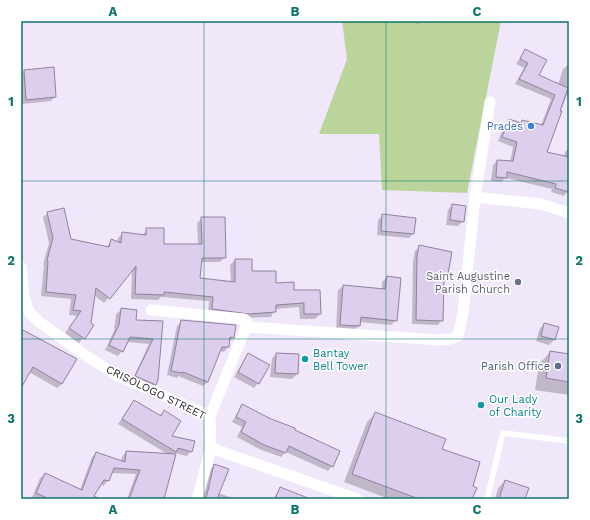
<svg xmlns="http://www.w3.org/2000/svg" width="590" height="520" font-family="'Work Sans',sans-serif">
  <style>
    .green { fill: #bbd49b }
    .shadow { fill: #0003 }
    .building { fill: #deceee; stroke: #90819e }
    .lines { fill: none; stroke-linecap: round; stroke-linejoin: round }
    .lane { stroke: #fff; stroke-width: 5.5 }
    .street { stroke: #fff; stroke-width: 11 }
    .grid { fill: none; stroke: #0f766e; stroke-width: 1; stroke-opacity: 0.55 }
    .shop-dot { fill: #3f7fe0; stroke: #fff; stroke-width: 1.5 }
    .worship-dot { fill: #6b7280; stroke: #fff; stroke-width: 1.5 }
    .culture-dot { fill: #0f9aa8; stroke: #fff; stroke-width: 1.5 }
    .service-dot { fill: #5c6f8a; stroke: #fff; stroke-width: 1.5 }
    .labels { text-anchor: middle; stroke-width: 3; stroke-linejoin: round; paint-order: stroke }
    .shop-label { font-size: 11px; fill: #366cbe; stroke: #fff; text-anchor: end }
    .worship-label { font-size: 11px; fill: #5b616d; stroke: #fff; text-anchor: end }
    .culture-label { font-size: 11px; fill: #0d838f; stroke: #fff; text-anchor: start }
    .service-label { font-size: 11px; fill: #4e5e75; stroke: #fff; text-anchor: end }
    .street-label { font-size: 11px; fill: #2f2935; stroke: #fff }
    .neatline { fill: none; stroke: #0f766e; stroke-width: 1.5 }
    .grid-label { font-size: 13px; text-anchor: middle; font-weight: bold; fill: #0f766e }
  </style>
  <rect width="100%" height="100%" fill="#f1e7fb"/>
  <path class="green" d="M342,21H501L467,193L382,190L379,134H319L347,59Z"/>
  <path class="shadow" d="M410,21H421L418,24Z
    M525,50L538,75L558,85L563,69L569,64V90L552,132L545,153L564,157L565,152L569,148V193H566L564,196L551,192L552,189L506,178L501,182L491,181L493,165L497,161L510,162L513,147L498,141L505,124L509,120L520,124L522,122L541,125L551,99L515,84L524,68L516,64Z
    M53,68L55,97L51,101L22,104L21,74L24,71Z
    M452,205L463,221L458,226L446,225L448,210Z
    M48,213L70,239L106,247L112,240L117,242L118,238L123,233L142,236L147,229L163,245H198L197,223L202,218L225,257L220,262H201L199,279L231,282L230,265L235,260L251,272L275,285L293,291L320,314L315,319H300L299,307L275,309L271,317L243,318L208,313L209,301L161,297L158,300L131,299L132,270L104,303L94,295L90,323L93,326L79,343L65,333L77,316L69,315L71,299L41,296L44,265H43L49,243L43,217Z
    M383,215L414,233L409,238L377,235L378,220Z
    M420,246L446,280L443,282L442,320L438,325L412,324L413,261L415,251Z
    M387,277L396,320L391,325L359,322V326L354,330L336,329L338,290L343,286L382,290V282Z
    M121,310L135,321L161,322L155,384L150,389L132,381L149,344L126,342L122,351L118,356L105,350L114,331L116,314Z
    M182,321L233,337L229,342L228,347L224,352L220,351L208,382L203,386L178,376L177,378L167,375L177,326Z
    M545,324L557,327L554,340L549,345L536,341L540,328Z
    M21,331L62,384L57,388L29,372L21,382Z
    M550,352L569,355V395L535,390L539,364Z
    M248,354L258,383L254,388L234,377Z
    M277,354L298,355L297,374L292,379L270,377L272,358Z
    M134,401L159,416L165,411L171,436L191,451L187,456L174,453L172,455L163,499H127L136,474L111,473L108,481L103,486L100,484L93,496L97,499L32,498L40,478L45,474L80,490L92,457L96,453L121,462L122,457L126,452L169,455L118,424Z
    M242,405L270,420L332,466L328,471L286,452L281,457L259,449L237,437L242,427L232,422Z
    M375,414L440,450L471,487V499H389L344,482L367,422Z
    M214,466L218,493L236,499H203L209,470Z
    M505,481L524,499H495L498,488Z
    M280,488L308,499H273Z"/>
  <path class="building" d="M525,49L547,60L539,75L568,88L560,111H562L547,152L569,157V192L555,188L556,184L507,172V178L496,177L497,160L513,161L517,142L502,137L509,119L521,123L522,120L543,125L555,95L519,79L528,63L520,59Z
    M54,67L56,97L26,100L24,70Z
    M452,204L466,206L464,222L450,220Z
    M64,208L71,239L109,247L111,239L121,243L122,232L146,235V228H164V244H202L201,217H225L226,258H202L200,278L235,282V259H252V271H276V283L294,282V290H320L321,314H304V303L276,305V312L249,314L212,309L213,297L164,292V295L135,294L136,266L110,299L96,288L91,323L94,325L85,339L69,328L81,311L73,310L76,295L46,292L48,261L47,260L53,238L47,212Z
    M382,214L416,218L414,234L381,231Z
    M419,245L452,252L447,280H444L443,321L416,320L417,256Z
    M387,276L401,278L397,321L361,317L360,326L340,325L343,285L385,289Z
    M121,308L137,310L136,320L163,321L158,380L156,385L135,376L153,339L130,337L123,352L109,345L119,325Z
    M181,320L236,325L234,338L230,337L229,347H222L208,382L183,372V373L171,371Z
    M544,323L559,327L555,340L541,336Z
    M21,329L77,359L62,384L33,367L21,388Z
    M550,351L569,354V382L546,378Z
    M248,353L270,365L259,384L238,372Z
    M276,353L299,354L298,374L275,373Z
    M134,400L161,416L164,410L181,421L172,436L195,441L192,452L178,448L176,452L122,419Z
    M242,404L271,419L295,428V430L340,451L333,467L289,446L286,453L264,445L241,432L246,422L236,417Z
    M375,412L446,439L442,449L480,462L473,486L477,488L472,499H419L352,474Z
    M126,451L176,454L164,499H129L140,470L114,468L109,481L104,480L94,496L100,499H49L36,493L45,473L82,490L96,452L125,462Z
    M214,464L229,469L217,499H206Z
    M505,480L529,488L525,499H499Z
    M280,487L308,498V499H275Z"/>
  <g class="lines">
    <path class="lane" d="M487,499L503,433L569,441"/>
    <path class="street" d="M475,197L541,204L569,213
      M21,267L24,297L29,312L39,322L85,355L116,375L210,416L211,448L357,499
      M151,310L244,319L247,321L246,327L210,416
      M246,327L439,340L451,339L458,336L463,313L475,197L490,102
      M197,499L211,448"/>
  </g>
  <path class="grid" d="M204,21V499M386,21V499M21,181H569M21,339H569"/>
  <circle class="shop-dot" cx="531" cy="126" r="4"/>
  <circle class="worship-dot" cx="518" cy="282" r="4"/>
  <g class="culture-dot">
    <circle cx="305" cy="359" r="4"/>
    <circle cx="481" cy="405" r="4"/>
  </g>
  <circle class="service-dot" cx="558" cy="366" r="4"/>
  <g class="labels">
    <g class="shop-label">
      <text x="523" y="130">Prades</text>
    </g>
    <g class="worship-label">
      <text x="510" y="280">Saint Augustine<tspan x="510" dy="13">Parish Church</tspan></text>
    </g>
    <g class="culture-label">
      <text x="313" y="357">Bantay<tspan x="313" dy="13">Bell Tower</tspan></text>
      <text x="489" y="403">Our Lady<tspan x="489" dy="13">of Charity</tspan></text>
    </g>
    <g class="service-label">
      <text x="550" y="370">Parish Office</text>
    </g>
    <g class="street-label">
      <text transform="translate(156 392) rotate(26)" y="4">CRISOLOGO STREET</text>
    </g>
  </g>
  <rect width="590" height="520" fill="none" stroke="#ffffff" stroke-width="44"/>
  <rect x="22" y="22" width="546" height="476" class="neatline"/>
  <g class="grid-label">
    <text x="113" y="16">A</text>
    <text x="295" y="16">B</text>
    <text x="477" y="16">C</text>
    <text x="11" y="106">1</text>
    <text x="579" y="106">1</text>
    <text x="11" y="265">2</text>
    <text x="579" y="265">2</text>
    <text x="11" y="423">3</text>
    <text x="579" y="423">3</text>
    <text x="113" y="514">A</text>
    <text x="295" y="514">B</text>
    <text x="477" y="514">C</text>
  </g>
</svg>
